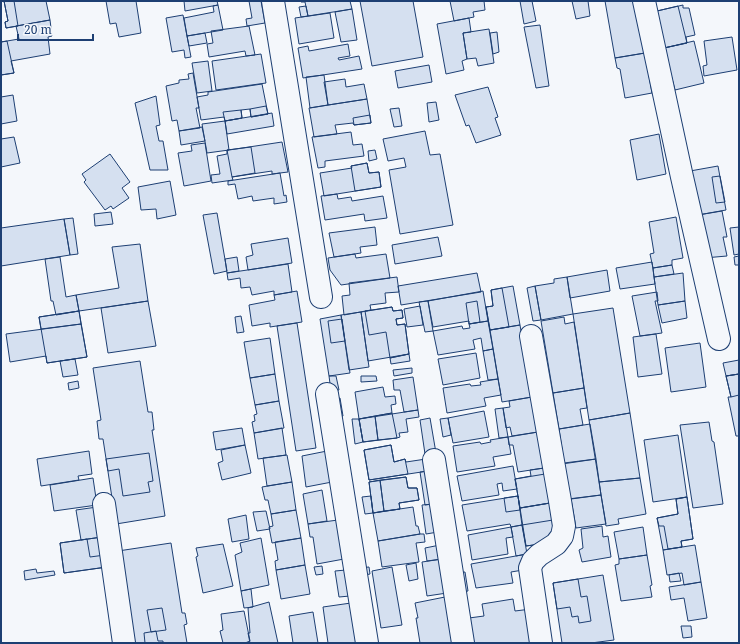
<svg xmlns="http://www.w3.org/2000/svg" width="740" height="644" font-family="'Noto Serif',serif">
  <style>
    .building { fill: #d5e0f0; stroke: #1d3f73 }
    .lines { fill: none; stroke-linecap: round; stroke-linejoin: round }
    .minor-casing { stroke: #1d3f73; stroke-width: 24 }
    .minor { stroke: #f4f7fb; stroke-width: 22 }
  </style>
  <rect width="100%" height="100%" fill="#f4f7fb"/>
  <path class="building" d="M4,1H14L18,26L6,28L5,22L8,21Z
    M4,1H46L50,20L6,28L5,22L8,21Z
    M106,1H136L141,33L119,37L116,23L110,24Z
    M184,1H217L218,5L185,11Z
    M249,1H261L265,23L247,26L246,19L252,18Z
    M301,1H350L352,9L308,16L305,2H301Z
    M360,1H413L423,57L372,66Z
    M450,1H484L485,10L473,12L474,17L454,21Z
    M520,1H532L536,21L524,24Z
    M572,1H588L590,16L576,19Z
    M605,1H636L645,53L615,58Z
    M218,5L223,30L187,36L184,18L214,12L213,6Z
    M683,5V8H689L695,35L686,37L687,43L664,48L657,11Z
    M306,6L308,16L301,17L299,7Z
    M678,6L687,43L664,48L657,11Z
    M352,9L357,40L341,42L335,12Z
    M330,13L334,38L299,44L295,18Z
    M183,15L191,57L185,58L184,50L172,52L166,18Z
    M469,18L471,32L463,33L467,59L462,61L464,70L446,74L437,24Z
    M50,20L52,36L48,37L50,54L11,61L14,73L1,75V42L19,39L16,26Z
    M540,25L549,86L536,88L524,27Z
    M249,26L255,55L246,56L245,51L209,57L207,44L213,43L211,31Z
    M489,29L494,63L478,66L476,58L467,59L463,33Z
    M497,32L499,52L493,54L490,33Z
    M205,33L207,43L189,46L187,36Z
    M732,37L737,70L704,76L703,66L707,65L704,41Z
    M7,41L14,73L1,75V42Z
    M694,41L704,83L675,90L664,48Z
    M348,44L350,56L338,58L339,60L359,56L362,69L303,78L298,48L308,46L309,51Z
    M645,53L652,93L625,98L620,69L617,68L615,58Z
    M261,54L266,83L216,90L212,61Z
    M208,61L212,91L197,93L192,63Z
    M429,65L432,82L398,88L395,71Z
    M193,73L199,108H196L200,128L179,131L177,120L172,121L166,86L179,83V80L189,79L188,74Z
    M324,75L328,105L310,108L306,77Z
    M345,79L346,87L364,84L367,99L328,105L324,82Z
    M262,84L268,114L251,117L250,109L241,110L242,118L225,121L224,117L201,120L197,97L208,95V92Z
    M488,87L498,117L495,118L501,135L476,143L469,125L466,126L455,95Z
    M13,95L17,121L1,124V97Z
    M156,96L160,125L156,126L159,141H163L168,170H150L135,103Z
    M367,99L371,123L354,125L353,123L335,125L337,134L314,137L309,108Z
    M436,102L439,120L429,122L427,103Z
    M266,106L268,114L251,117L250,109Z
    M399,108L402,126L394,127L390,109Z
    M241,110L242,118L225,121L223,112Z
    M272,113L274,126L227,134L225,121Z
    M370,115L371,123L354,125L353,118Z
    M225,121L229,150L207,153L202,124Z
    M202,127L205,141L181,145L179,131Z
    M425,131L430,155L440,154L453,225L400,234L389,170L406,167L404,158L388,161L383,139Z
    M351,132L353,145L362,144L364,156L325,161V167L318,168L312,137Z
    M659,134L666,174L637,180L630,140Z
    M14,137L20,163L1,167V139Z
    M282,142L288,172L272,174V171L232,177L233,180L212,183L211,175L220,174L217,156L227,154V150H229Z
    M205,143L211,181L184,186L178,153L192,151L191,145Z
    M251,147L255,173L232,177L227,150Z
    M375,150L377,159L369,161L368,151Z
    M110,154L130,182L122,188L129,198L113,209L111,206L105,210L84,182L86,180L82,174Z
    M367,163L369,173L379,172L381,187L355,191L351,166Z
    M367,163L369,173L379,172L381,187L324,196L320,173L352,168L351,166Z
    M718,166L726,210L698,215L690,171Z
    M280,173L284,196L286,195L287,202L274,204V198L253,201L252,196L238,199L235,184L228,185V181Z
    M720,176L725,202L716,203L712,177Z
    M170,181L176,215L157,219L156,209L141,210L138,187Z
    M337,194L338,199L351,197L352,201L383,196L387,218L365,221L364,214L325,220L321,196Z
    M722,211L727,237H723L727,256L704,258L698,215Z
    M111,212L113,224L95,226L94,214Z
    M217,213L227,271L214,274L203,215Z
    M676,217L683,258L672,260V265L653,268L650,254L654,253L649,222Z
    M73,218L78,254L70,255L64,219Z
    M64,219L70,255L1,266V228Z
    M375,227L377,245L360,247L361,253L334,257L329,233Z
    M739,227V254L734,255L730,228Z
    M438,237L442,256L395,264L392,245Z
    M288,238L292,263L248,270L246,257L253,255L251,244Z
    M140,244L148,301L79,311L76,295L119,288L112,247Z
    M355,254L356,258L386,254L390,278L341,285L330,270L328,258Z
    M739,256V265H735L734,257Z
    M60,257L66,297L76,295L79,311L56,315L53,301H51L45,259Z
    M237,257L239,271L227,273L225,259Z
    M652,262L655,284L620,289L616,268Z
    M288,264L292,292L274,295V291L252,295L250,287L241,288L240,278L228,280L227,273Z
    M672,265L674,274L654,277L653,268Z
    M607,270L610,291L570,298L567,277Z
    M477,273L481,292L401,305L398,286Z
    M683,273L685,301L658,305L654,277Z
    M397,277L399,292L385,293L386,303L370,305L371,310L344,315L342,296L350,295L349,283Z
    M567,277L573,314L541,320L535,286L554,283V279Z
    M513,286L520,325L490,330L486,307L493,306L491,290Z
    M535,286L541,320L533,321L527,288Z
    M502,288L509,327L490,330L486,307L493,306L491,290Z
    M297,291L302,322L270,327V323L252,326L249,305L275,300L274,295Z
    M483,291L488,321L469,324V321L433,327L428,301Z
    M657,292L658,301H655L662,333L640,336L632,296Z
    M148,301L156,346L108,353L101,308Z
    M428,301L433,331L425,332L419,302Z
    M477,301L480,322L469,324L466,303Z
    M685,301L687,318L662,323L658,305Z
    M420,306L423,325L407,327L404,309Z
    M392,307L393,311L402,310L403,318L396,319L397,325L405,324L409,354L368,361L361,312Z
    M392,307L393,311L402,310L403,318L396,319L397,325L405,324L409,354L390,358L386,332L369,335L365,311Z
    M613,308L630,413L589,420L573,314Z
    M79,311L81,324L41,329L39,317Z
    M79,311L87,357L47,363L39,317Z
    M361,312L369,367L349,370L341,315Z
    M341,315L350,373L329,376L320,319Z
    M241,316L244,332L237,333L235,317Z
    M564,317L565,324L574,322L584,388L553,393L541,321Z
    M342,319L345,341L331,343L328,321Z
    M488,321L493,349L483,351L481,338L473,340L475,349L438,355L433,331L462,326L463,329L470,328L469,324Z
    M297,323L316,448L296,451L277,326Z
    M81,324L87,357L47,363L46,356L10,362L6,334Z
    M520,325L532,397L502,402L490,330Z
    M656,334L662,374L638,377L633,337Z
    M270,338L275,374L250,378L244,342Z
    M700,343L706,387L671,392L665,348Z
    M493,349L498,379L488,380L483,351Z
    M476,353L480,378L443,385L438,359Z
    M409,354L410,361L391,364L390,358Z
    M75,359L78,375L63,377L60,361Z
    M739,360V374L726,376L723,363Z
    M140,361L148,412H152L154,430H152L165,516L116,524L103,439H99L97,421L101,420L93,368Z
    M412,368V373L394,376L393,370Z
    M275,374L279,401L255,405L250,378Z
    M739,374V395L731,397L726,376Z
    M739,374V436H736L728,397H731L726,376Z
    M329,376H336L339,390L331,391Z
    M361,376H376L377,381L361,382Z
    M413,377L418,410L404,412L400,390H394L393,380Z
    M498,379L501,395L484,398L486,406L447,413L443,388L470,384L471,386L481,385L480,382Z
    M78,381L79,388L69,390L68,383Z
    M383,387L385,397L395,396L396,404L391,405L392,413L359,419L355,392Z
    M584,388L587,408L580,409L583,425L559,429L553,393Z
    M532,397L538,432L512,436L510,427L506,428L503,408L510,407L509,401Z
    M340,398L343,416L336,418L333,399Z
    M279,401L284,428L254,433L252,422L255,421L254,415L257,414L255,405Z
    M503,408L508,437L499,438L495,409Z
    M418,410L419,417L406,419L408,432L399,433L400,437L397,438L363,442L359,419Z
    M484,411L489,437L453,443L448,418Z
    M392,413L397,438L378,440L375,416Z
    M630,413L640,478L599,482L589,420Z
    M375,416L378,440L363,442L359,419Z
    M430,418L436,453L425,454L420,420Z
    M448,418L451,435L443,437L440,419Z
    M352,419H359L363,442L355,444Z
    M709,422L712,441L714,442L723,504L693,508L680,425Z
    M590,424L596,459L564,463L559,429Z
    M242,428L245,445L216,450L213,432Z
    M282,428L286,455L258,459L254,433Z
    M538,432L544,468L518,472L513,445H509L508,437Z
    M678,435L687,497L653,502L644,440Z
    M508,437L511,454L493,457L495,466L457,472L453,446L480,442L481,444L491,442L490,440Z
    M245,445L251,473L222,480L218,463L223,461L221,450Z
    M391,445L394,462L405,459L406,462L426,459L428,471L369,480L364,450Z
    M391,445L394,462L405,459L408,474L369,480L364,450Z
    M89,451L92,474L78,476L79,480L41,486L37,459Z
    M327,451L332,482L306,487L302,456Z
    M149,453L153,481L148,482L150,492L123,496L119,469L108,471L106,459Z
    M287,455L292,482L267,486L263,458Z
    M596,459L601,495L568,499L562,464Z
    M513,466L517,489L503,491L502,483L497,484L499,495L462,501L457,476Z
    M544,468L550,503L520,508L515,479L531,476L530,470Z
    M428,471L433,504L425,505L420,472Z
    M545,474L550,503L520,508L515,479Z
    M406,477L408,488H417L419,500L399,503L400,509L373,513L369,482Z
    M406,477L408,488H417L419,500L399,503L400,509L384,511L380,480Z
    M93,478L97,505L54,511L50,485Z
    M640,478L646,514L618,519L619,524L606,526L599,482Z
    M380,480L384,511L373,513L369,482Z
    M292,482L296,510L271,514L268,500H265L262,487Z
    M322,490L327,521L308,524L303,494Z
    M601,495L606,524L576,528L571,499Z
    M371,496L373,513L365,514L362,497Z
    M518,496L522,525L511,527L510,524L467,531L462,505Z
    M518,496L520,510L506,512L504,498Z
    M687,497L693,539L681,541L682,547L668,549L664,526H659L657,518L678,514L676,499Z
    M687,497L693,539L681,541L682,547L663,550L657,518L678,514L676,499Z
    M550,503L556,542L526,546L520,508Z
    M433,504L438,532L426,534L422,505Z
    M97,507L102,537L81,540L76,510Z
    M413,507L416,526H418L420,534L378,541L373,513Z
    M296,510L301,538L272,543L269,527L273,526L271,514Z
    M266,511L270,529L257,531L253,512Z
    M246,515L249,539L232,542L228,519Z
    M338,520L344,559L317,564L313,537H310L308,524Z
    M553,520L556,542L526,546L522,525Z
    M522,525L527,554L516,556L511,527Z
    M602,526L603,537L608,536L611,557L582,562L579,550L583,548L581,529Z
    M511,527L513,537L506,538L508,554L472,560L468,535Z
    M643,527L647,555L619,559L614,532Z
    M420,534H424L425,542L416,543L419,562L382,567L378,541Z
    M102,537L107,567L64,573L60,543Z
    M261,538L269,585L241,591L235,555L242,552L240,543Z
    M301,538L305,565L276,570L275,561L278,560L275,542Z
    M87,539L90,557L105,555L107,567L64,573L60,543Z
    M171,543L182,613H185L187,624L184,625L187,643H133L118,551Z
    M223,544L233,586L203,593L196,557L198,556L196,548Z
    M440,545L442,559L427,561L425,548Z
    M695,545L701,582L684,585L682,573L667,575L663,550Z
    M527,554L529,569L511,572L513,583L476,588L471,564Z
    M647,555L652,585L650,586L652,597L621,601L615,565L619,564V559Z
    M442,559L447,593L427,596L422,562Z
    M416,563L418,579L409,581L406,565Z
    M305,565L310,594L281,599L276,570Z
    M322,566L323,574L316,575L314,567Z
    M369,567L370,574L360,576L359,568Z
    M392,567L402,625L381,628L372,571Z
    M36,569L37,573L54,571L55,575L25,580L24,571Z
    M346,570L350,596L339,597L335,571Z
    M465,572L468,591L458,593L455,573Z
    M679,573L681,581L670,582L669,575Z
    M603,575L614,640L591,643H562L553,583Z
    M578,579L581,597L587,596L591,621L579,623L578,616L572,617L570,607L557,609L553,583Z
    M701,582L707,618L688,621L684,598L671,600L669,587Z
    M251,589L253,607L244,608L241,591Z
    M445,597L453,643H420L416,618H418L415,603Z
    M513,599L515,611L531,609L537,643H473L469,618L484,616L482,604Z
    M269,602L278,643H250L248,633H250L248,608Z
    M351,603L358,643H328L323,607Z
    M162,608L166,630L151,632L147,610Z
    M244,611L250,641L245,643H223L220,631L223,630L221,614Z
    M313,612L318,643H293L289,616Z
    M681,626H691L692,637L683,638Z
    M156,631L158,641H163V643H145L144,633Z"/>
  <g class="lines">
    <defs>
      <path id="minor" d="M273,1L321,297
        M644,1L682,177L719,339
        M531,336L560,501L564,526L562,536L556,544L539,555L533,561L530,568L541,643
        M327,394L367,643
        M434,460L463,643
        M104,504L124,643"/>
    </defs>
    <use href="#minor" class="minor-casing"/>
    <use href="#minor" class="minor"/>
  </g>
  <rect width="740" height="644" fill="none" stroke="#1d3f73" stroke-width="4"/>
  <path d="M18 34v6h75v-6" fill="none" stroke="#1d3f73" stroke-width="2"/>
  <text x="24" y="34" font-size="12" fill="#1d3f73" stroke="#f4f7fb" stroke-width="3" paint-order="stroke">20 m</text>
</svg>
